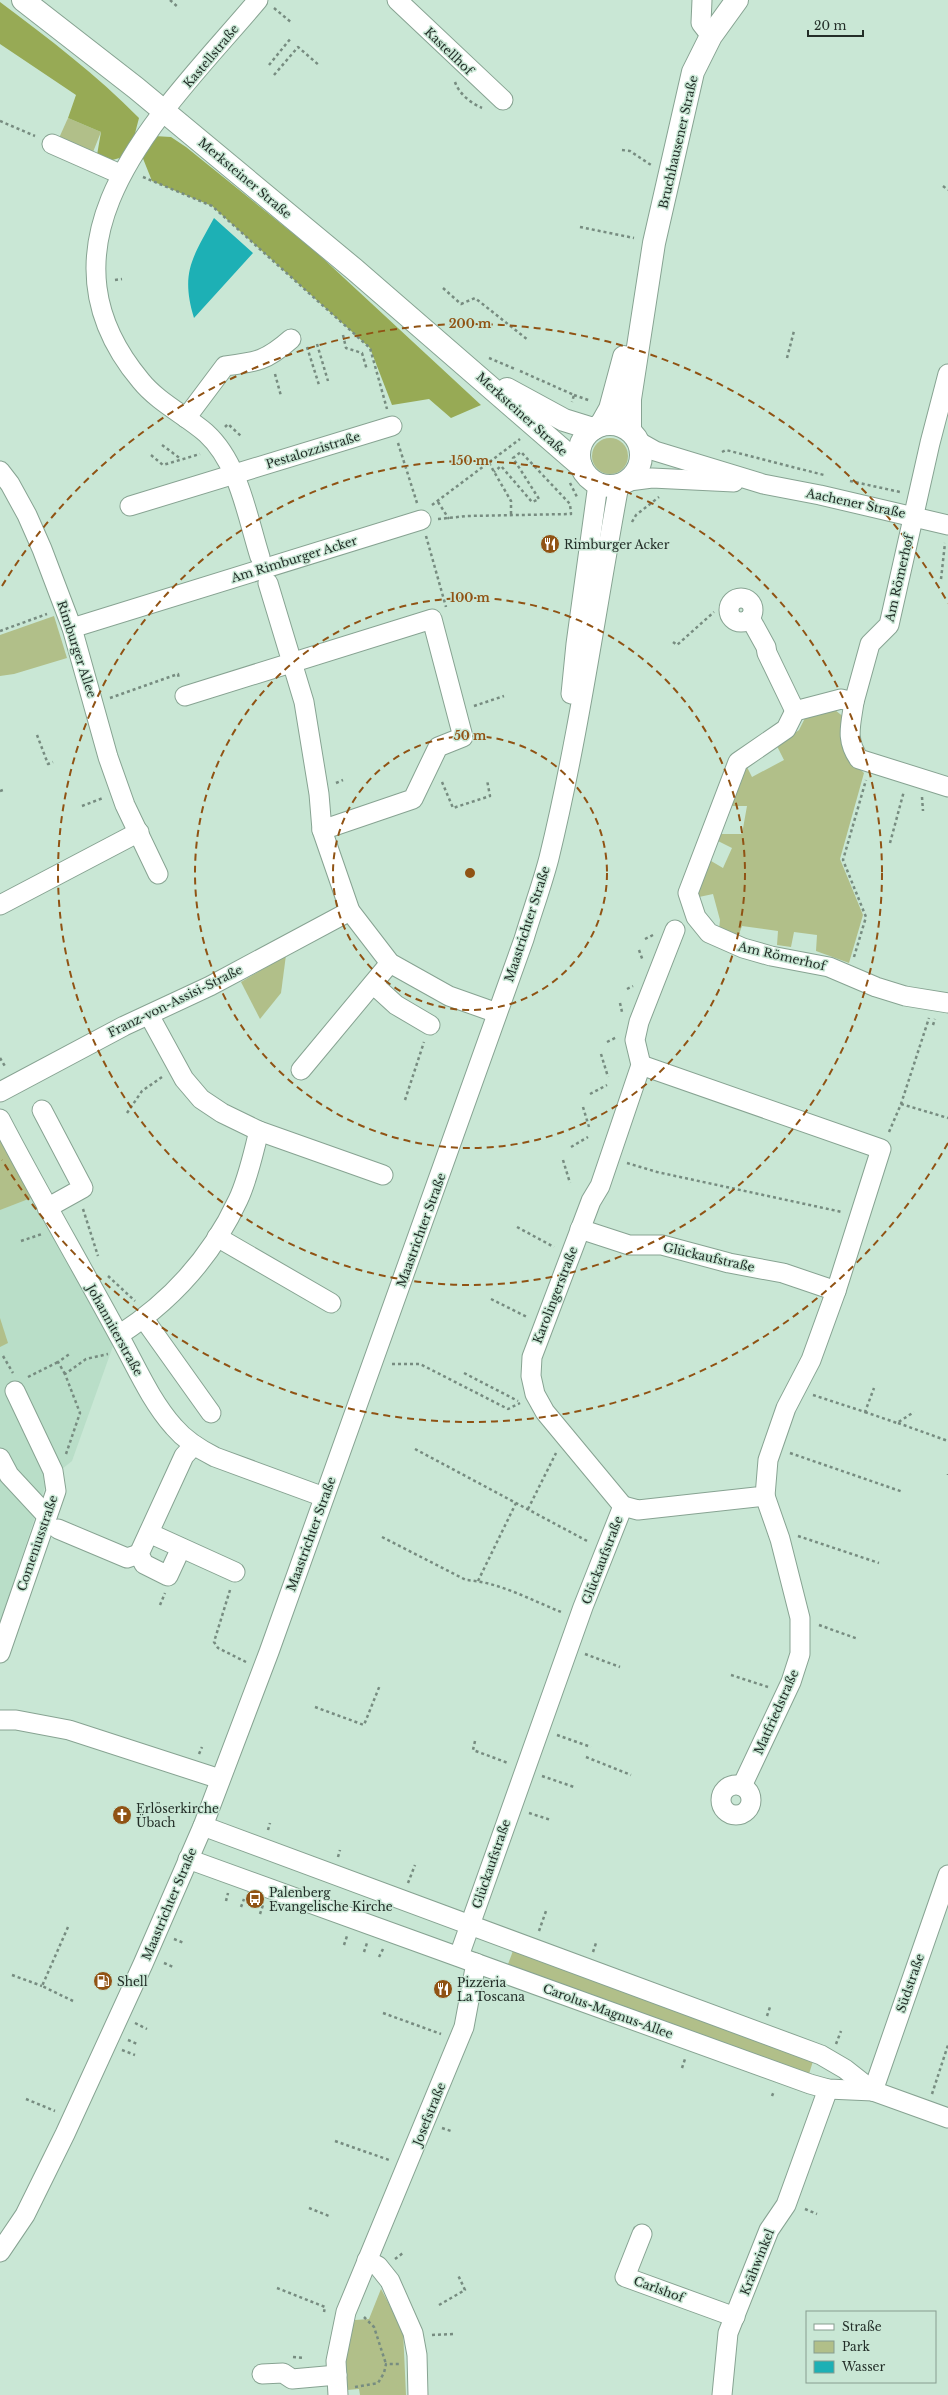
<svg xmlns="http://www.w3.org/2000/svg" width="948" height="2395" viewBox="0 0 948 2395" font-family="'Libre Baskerville',serif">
  <rect width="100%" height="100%" fill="#c9e7d5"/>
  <polygon fill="#b9dec8" points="0,1138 113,1346 72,1461 47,1481 0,1623"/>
  <g fill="#b1bf89">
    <polygon points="68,118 101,132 93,152 59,138"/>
    <circle cx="610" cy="456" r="18"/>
    <polygon points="54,616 67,658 14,674 0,676 0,635"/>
    <polygon points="835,710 845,718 855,764 864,773 840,859 863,915 849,963 816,951 817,935 794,932 791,947 777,945 778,931 742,926 738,937 719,930 720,920 713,894 699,897 697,888 706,858 723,868 732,848 718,841 719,834 742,834 747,806 730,806 746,765 752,777 784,760 777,746 799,730 805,718"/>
    <polygon points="286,955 281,993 260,1019 241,982"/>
    <polygon points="0,1136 31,1198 0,1210"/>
    <polygon points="0,1318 8,1343 0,1347"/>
    <polygon points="514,1948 814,2058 809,2074 507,1967"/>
    <polygon points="381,2289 403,2330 406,2395 360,2395 359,2389 347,2390 345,2349 355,2320 369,2319"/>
  </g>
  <g fill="#97aa55">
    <path d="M0,2c49,37 96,72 139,116l-6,23 -10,16 -14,4 -12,-6 4,-23 -33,-14 8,-23 -76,-51z"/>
    <polygon points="154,136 171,137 186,147 316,252 481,405 451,418 429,399 392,405 370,348 212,206 152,181 142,156"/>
  </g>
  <path fill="#1db0b5" d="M214,218l39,35 -59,65c-14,-46 -1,-61 20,-100z"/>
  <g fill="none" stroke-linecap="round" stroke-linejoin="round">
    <defs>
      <g id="minor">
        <path d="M258,0c-90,107 -237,238 -117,381 17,21 44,34 65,52 33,30 41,83 54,124"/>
        <polyline points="397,0 503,100"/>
        <polyline points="702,0 701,23 711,36"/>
        <polyline points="52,144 120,174"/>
        <polyline points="948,374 930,443 889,625 870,644 854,702 841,699 795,711 786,729 738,762 688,893 696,917 709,933 743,948 771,956 829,967 876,987 905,996 948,1003"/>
        <path d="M186,418l39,-52c32,-4 41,-5 66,-27"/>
        <polyline points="639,442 655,451 763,484 820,495 948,525"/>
        <polyline points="0,471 10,484 27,515 42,549 72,628 108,757 125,805 158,874"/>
        <polyline points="629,481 652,478 734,482"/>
        <polyline points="130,506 392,426"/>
        <polyline points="268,583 304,702 319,794 322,830 350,911 390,963 449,996 497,1013"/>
        <circle cx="741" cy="610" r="12"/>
        <polyline points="750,618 766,647 767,653 795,711"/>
        <polyline points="72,628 421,520"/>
        <polyline points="571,694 576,644 598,484"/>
        <polyline points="185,696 432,619 463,737 438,747 413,799 322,830"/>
        <path d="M854,702c-3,23 -9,37 5,57l89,28"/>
        <polyline points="0,905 139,832"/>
        <polyline points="373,984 396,1005 430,1025"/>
        <polyline points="149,1015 184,1079 201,1099 222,1113 259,1131 383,1175"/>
        <polyline points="301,1070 390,963"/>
        <polyline points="0,1092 124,1026 210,986 350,911"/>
        <polyline points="42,1110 83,1188 47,1208"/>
        <path d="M0,1119c38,73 79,143 118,215 18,32 32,66 56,93 11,13 27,23 41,30l109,40"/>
        <polyline points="580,1229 629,1245 662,1245 729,1263 783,1273 836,1291"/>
        <polyline points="217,1237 331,1303"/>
        <polyline points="144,1319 211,1413"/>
        <path d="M119,1335c51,-33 93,-79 119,-135 10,-21 15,-46 21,-69"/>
        <polyline points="0,1458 9,1475 47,1516"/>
        <polyline points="623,1506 638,1510 765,1496 768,1460 786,1408 811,1360 836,1291 881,1149 641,1065"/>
        <polyline points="623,1506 545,1412 535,1394 531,1376 532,1357 591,1201 600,1186 641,1065 635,1040 639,1022 675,930"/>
        <polyline points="58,1529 127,1558 139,1554"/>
        <polyline points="149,1533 235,1572"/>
        <polyline points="181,1548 168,1576 144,1564 139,1554 184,1456 194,1445"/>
        <polyline points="0,1653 56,1491 53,1471 15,1391"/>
        <polyline points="0,1720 16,1720 69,1730 220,1779"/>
        <circle cx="736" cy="1800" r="15"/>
        <polyline points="742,1786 791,1682 800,1654 800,1618 780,1539 765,1496"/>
        <polyline points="203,1826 821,2055 845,2069 873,2091 948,2118"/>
        <polyline points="188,1859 810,2084 828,2089 873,2091"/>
        <polyline points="459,1956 583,1607 623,1506"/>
        <polyline points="873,2091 948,1875"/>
        <polyline points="642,2234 625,2277 735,2317"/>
        <path d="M0,2252l25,-37 40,-81 78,-170 60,-138 66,-174 255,-713c8,-27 18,-54 25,-81 30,-123 47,-249 70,-373"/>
        <polyline points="367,2260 378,2266 390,2281 413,2333 417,2355 418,2395"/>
        <polyline points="262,2374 283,2373 292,2379 337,2375"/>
        <polyline points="338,2395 336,2361 346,2312 464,2027 476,1963"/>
        <polyline points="722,2395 728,2333 769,2230 786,2205 828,2089"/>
      </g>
      <g id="major">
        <polyline points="23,0 136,88 354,269 581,466"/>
        <polyline points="507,389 564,420 593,429"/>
        <circle cx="610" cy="455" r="31"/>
        <polyline points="601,425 610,409 624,357"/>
        <polyline points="630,430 630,399 654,243 693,72 711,36 737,0"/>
      </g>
    </defs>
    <use href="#minor" stroke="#87a392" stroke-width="21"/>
    <use href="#major" stroke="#87a392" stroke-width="24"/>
    <g stroke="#778c80" stroke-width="2.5" stroke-dasharray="3 3" stroke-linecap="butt">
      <polyline points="170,0 179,8"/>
      <polyline points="274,8 292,23"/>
      <polyline points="269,65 291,38"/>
      <polyline points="274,75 298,47 320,66"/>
      <path d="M455,82c4,12 16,21 27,26"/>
      <polyline points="0,121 35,136"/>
      <polyline points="622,150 630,151 651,165"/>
      <polyline points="143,177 212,206 370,348 387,409"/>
      <polyline points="943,186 948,190"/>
      <polyline points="580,227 634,238"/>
      <polyline points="115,280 122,279"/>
      <polyline points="443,288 461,304 475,298 528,340"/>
      <polyline points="343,335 346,348 362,353 367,370"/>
      <polyline points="317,344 328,381"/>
      <polyline points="307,347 319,385"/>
      <polyline points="489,358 515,369"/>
      <polyline points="787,358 794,331"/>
      <polyline points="520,371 574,395 572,402"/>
      <polyline points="275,374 281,396"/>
      <polyline points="574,395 591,401"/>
      <polyline points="225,427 228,424 242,437"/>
      <polyline points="398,443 417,503"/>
      <polyline points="162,445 181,459"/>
      <polyline points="722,452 726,450 824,475"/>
      <polyline points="151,455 163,465 200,454"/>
      <polyline points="489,463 511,501 511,516"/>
      <polyline points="850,481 900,492"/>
      <polyline points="570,483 577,497"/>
      <polyline points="438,502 449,519"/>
      <polyline points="432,505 520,439"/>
      <polyline points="438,519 467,516 571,514 570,504 521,452 513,458 539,499 532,502 501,466 494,472"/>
      <polyline points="632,522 636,515 659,497"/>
      <polyline points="426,536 446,607"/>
      <polyline points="941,579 945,543"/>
      <polyline points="0,631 47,614"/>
      <polyline points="673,642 677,645 714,612"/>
      <polyline points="110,698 178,674 179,679"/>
      <polyline points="474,706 504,696"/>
      <polyline points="37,735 48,764 53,762"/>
      <polyline points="442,782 453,808 490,796 487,780"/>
      <polyline points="336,783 343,780"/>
      <polyline points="0,791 3,790"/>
      <polyline points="922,797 923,811"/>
      <polyline points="82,806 103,798"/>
      <polyline points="890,843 904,791"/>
      <polyline points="645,939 653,935"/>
      <polyline points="639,950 643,961"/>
      <polyline points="854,957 866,917 843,860 866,780"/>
      <polyline points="627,989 633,986"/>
      <polyline points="620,1003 622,1012"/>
      <polyline points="933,1025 935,1019"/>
      <polyline points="607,1042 617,1037"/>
      <polyline points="601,1054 608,1077"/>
      <polyline points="0,1058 6,1068"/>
      <polyline points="590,1094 607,1085"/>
      <polyline points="405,1100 424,1042"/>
      <polyline points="901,1104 948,1118"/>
      <polyline points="583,1107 589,1127"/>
      <polyline points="127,1113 142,1091 162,1077"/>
      <polyline points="889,1132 901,1104 929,1018"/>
      <polyline points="571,1147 588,1137"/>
      <polyline points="563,1160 570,1183"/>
      <polyline points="627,1163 657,1172 842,1212"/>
      <polyline points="83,1209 98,1256"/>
      <polyline points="517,1227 554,1247"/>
      <polyline points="21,1241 42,1234"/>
      <polyline points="108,1276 135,1301"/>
      <polyline points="491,1299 527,1317"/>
      <polyline points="3,1356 13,1373"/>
      <polyline points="392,1364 420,1364 508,1409 520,1403"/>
      <polyline points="464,1373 518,1401"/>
      <polyline points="65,1374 58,1362 71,1353"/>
      <polyline points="28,1377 58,1362"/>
      <polyline points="813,1395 865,1412 874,1388"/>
      <polyline points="865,1412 897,1423 914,1412"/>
      <polyline points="898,1423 948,1441"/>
      <polyline points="415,1449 589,1542"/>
      <polyline points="790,1453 903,1492"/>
      <polyline points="66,1454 80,1413 65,1374 86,1359 108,1354"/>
      <polyline points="948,1474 948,1475"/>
      <polyline points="528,1509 556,1453"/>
      <polyline points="798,1536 879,1563"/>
      <path d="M382,1537l84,43c33,2 65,20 95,32"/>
      <polyline points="478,1581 516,1503"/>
      <polyline points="230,1590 214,1642 218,1648 246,1662"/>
      <polyline points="160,1605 165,1593"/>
      <polyline points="819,1625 858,1639"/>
      <polyline points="585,1654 620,1667"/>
      <polyline points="731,1675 768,1687"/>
      <polyline points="315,1707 364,1725 380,1685"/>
      <polyline points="557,1735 591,1747"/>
      <polyline points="475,1741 473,1750 508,1763"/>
      <polyline points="199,1754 202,1747"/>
      <polyline points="586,1757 631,1775"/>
      <polyline points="542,1776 574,1787"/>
      <polyline points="529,1813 551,1820"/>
      <polyline points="268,1830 270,1823"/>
      <polyline points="338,1857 340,1850"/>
      <polyline points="408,1883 415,1865"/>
      <polyline points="226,1901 228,1893"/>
      <polyline points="241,1907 244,1899"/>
      <polyline points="260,1914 263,1905"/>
      <polyline points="68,1927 42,1986 73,2001"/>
      <polyline points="539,1931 546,1911"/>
      <polyline points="174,1939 184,1943"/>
      <polyline points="344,1945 347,1936"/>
      <polyline points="364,1952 367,1943"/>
      <polyline points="593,1952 596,1943"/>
      <polyline points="379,1957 383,1949"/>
      <polyline points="164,1963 173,1967"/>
      <polyline points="12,1975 42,1986"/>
      <polyline points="383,2013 441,2034"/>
      <polyline points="767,2016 770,2007"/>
      <polyline points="135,2023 147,2029"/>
      <polyline points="128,2040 137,2044"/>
      <polyline points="836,2044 841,2031"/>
      <polyline points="122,2050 135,2055"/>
      <polyline points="682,2068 685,2059"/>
      <polyline points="932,2094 948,2045"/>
      <polyline points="772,2096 774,2091"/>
      <polyline points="26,2099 55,2111"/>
      <polyline points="442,2128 451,2131"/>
      <polyline points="335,2141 389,2160"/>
      <polyline points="309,2208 329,2216"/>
      <polyline points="805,2209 817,2214"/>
      <polyline points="395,2259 403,2253"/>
      <polyline points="277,2288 325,2307 324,2312"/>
      <polyline points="439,2305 465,2290 458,2275"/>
      <polyline points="364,2317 374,2327 386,2364"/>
      <polyline points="432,2335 453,2334"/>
      <polyline points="293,2357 304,2358"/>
      <polyline points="355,2387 378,2383 384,2373 386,2364 399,2364"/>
    </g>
    <use href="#minor" stroke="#fff" stroke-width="19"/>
    <use href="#major" stroke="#fff" stroke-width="22"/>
  </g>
  <g fill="none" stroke="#905314" stroke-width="2" stroke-dasharray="7 5">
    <circle cx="470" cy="873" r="137"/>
    <circle cx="470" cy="873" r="275"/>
    <circle cx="470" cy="873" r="412"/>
    <path d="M948 1143A549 549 0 0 1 2 1160M2 586A549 549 0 0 1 948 603"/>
  </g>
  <defs>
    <symbol id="restaurant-disc" viewBox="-11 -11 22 22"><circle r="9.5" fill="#905314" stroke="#c9e7d5"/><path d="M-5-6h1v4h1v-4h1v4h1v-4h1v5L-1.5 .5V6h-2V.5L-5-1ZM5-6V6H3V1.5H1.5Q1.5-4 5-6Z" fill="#fff"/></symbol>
    <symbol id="church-disc" viewBox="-11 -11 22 22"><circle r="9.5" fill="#905314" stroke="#c9e7d5"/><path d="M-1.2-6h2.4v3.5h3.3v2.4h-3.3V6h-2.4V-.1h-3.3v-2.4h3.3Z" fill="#fff"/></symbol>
    <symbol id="bus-disc" viewBox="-11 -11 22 22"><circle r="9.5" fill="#905314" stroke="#c9e7d5"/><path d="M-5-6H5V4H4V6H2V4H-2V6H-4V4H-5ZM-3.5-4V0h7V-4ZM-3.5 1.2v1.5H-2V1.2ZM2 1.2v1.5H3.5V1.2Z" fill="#fff"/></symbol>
    <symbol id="fuel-disc" viewBox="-11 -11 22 22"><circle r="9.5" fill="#905314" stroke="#c9e7d5"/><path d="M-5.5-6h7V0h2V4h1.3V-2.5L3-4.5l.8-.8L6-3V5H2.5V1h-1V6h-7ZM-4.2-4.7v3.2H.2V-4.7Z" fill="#fff"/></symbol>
  </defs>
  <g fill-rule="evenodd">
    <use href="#restaurant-disc" x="539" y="533" width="22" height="22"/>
    <use href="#church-disc" x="111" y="1804" width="22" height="22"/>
    <use href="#bus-disc" x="244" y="1888" width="22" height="22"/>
    <use href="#fuel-disc" x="92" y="1970" width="22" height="22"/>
    <use href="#restaurant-disc" x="432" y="1978" width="22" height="22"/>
  </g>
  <g text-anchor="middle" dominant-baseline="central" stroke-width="3" stroke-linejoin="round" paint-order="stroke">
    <g font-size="12" fill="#232e28" stroke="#c9e7d5">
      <text transform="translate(449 51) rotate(44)">Kastellhof</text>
      <text transform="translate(211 56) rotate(-50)">Kastellstraße</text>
      <text transform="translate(678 142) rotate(-77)">Bruchhausener Straße</text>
      <text transform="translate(245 178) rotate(40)">Merksteiner Straße</text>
      <text transform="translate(522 414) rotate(42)">Merksteiner Straße</text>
      <text transform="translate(313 450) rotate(-17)">Pestalozzistraße</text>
      <text transform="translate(856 503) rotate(12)">Aachener Straße</text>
      <text transform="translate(294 559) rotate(-17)">Am Rimburger Acker</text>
      <text transform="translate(899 578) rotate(-77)">Am Römerhof</text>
      <text transform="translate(77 649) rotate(72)">Rimburger Allee</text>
      <text transform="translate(527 924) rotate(-72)">Maastrichter Straße</text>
      <text transform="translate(782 956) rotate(13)">Am Römerhof</text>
      <text transform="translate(175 1001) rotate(-26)">Franz-von-Assisi-Straße</text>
      <text transform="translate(421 1230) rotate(-70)">Maastrichter Straße</text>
      <text transform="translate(709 1257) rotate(13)">Glückaufstraße</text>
      <text transform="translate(555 1295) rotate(-69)">Karolingerstraße</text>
      <text transform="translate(115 1330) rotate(61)">Johanniterstraße</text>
      <text transform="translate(311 1534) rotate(-70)">Maastrichter Straße</text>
      <text transform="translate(37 1543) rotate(-71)">Comeniusstraße</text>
      <text transform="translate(602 1560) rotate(-69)">Glückaufstraße</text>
      <text transform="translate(776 1712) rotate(-66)">Matfriedstraße</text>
      <text transform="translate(491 1864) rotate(-71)">Glückaufstraße</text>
      <text transform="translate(169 1904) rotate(-67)">Maastrichter Straße</text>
      <text transform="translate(910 1983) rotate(-71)">Südstraße</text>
      <text transform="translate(608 2011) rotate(20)">Carolus-Magnus-Allee</text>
      <text transform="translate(429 2114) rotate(-68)">Josefstraße</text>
      <text transform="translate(757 2262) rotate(-68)">Krähwinkel</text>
      <text transform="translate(659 2289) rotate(20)">Carlshof</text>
    </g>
    <g font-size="12" fill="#232e28" stroke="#c9e7d5" text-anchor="start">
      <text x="564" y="544">Rimburger Acker</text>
      <text x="136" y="1808">Erlöserkirche<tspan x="136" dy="14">Übach</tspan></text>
      <text x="269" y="1892">Palenberg<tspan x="269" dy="14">Evangelische Kirche</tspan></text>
      <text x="117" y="1981">Shell</text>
      <text x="457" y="1982">Pizzeria<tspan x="457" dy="14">La Toscana</tspan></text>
    </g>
  </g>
  <circle cx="470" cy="873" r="6" fill="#905314" stroke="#c9e7d5" stroke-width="2"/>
  <g font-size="12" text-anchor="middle" font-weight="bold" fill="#905314" stroke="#c9e7d5" stroke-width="3" stroke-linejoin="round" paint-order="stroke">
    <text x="470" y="328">200 m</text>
    <text x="470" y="465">150 m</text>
    <text x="470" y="602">100 m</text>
    <text x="470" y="740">50 m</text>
  </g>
  <rect x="806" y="2311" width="130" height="72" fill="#c9e7d5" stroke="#879d90"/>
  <rect x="814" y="2324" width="20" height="6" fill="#ffffff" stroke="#879d90"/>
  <text x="842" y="2331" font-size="12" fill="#232e28">Straße</text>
  <rect x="814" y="2341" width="20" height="12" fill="#b1bf89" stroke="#879d90"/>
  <text x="842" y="2351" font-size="12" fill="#232e28">Park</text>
  <rect x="814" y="2361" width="20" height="12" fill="#1db0b5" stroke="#879d90"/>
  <text x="842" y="2371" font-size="12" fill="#232e28">Wasser</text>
  <path d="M808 30v6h55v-6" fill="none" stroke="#232e28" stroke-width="2"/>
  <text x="814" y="30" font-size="12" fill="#232e28" stroke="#c9e7d5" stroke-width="3" paint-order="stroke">20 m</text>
</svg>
